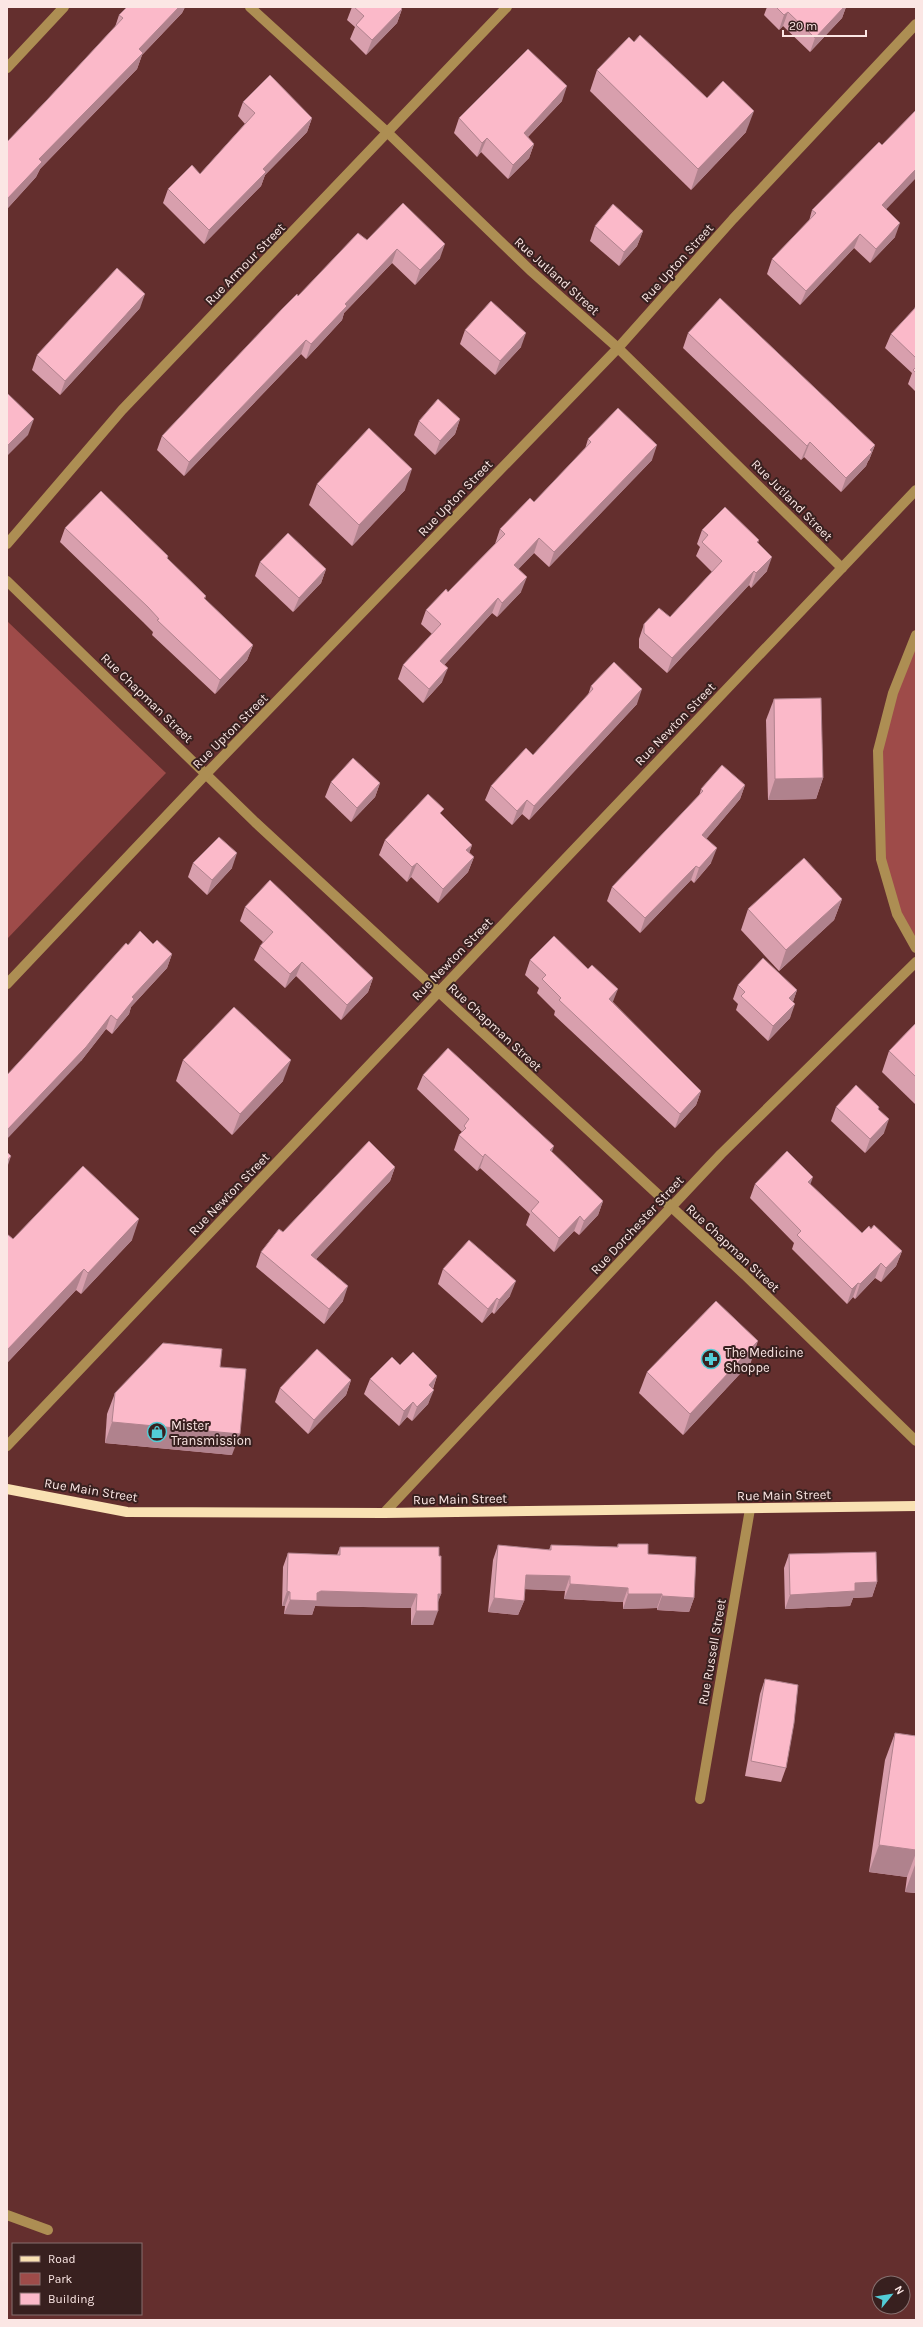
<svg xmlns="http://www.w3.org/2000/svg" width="923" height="2327" viewBox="0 0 923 2327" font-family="Karla,sans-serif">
  <rect width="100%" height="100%" fill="#642f2e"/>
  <g fill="#9e4b49">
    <polygon points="7,621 166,773 7,939"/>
    <polygon points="916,635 916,948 897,914 881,859 878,751"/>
  </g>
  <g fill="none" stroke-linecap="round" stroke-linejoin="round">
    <g stroke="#ad8e53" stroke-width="10">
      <polyline points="250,7 388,133 530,270 618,348 842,568"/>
      <polyline points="7,68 64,7"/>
      <polyline points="7,544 122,410 507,7"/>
      <polyline points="7,581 255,822 745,1275 916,1441"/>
      <polyline points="916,635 893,693 878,751 881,859 897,914 916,948"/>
      <polyline points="7,984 206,774 618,348 733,219 916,24"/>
      <polyline points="7,1446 916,490"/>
      <polyline points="384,1513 721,1154 916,962"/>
      <polyline points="700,1799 750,1509"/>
      <polyline points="7,2215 48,2230"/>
    </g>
    <polyline stroke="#f9e1b3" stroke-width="10" points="7,1489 127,1512 384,1513 916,1506"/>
  </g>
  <g fill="#d89fad">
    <polygon points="127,7 185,7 182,13 142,55 137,69 40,169 36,177 7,209 7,142 47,100 115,27 119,15"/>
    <polygon points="352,7 400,7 402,9 397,23 366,55 350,39 355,27 347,20"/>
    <polygon points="767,7 846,7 842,18 810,52 783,26 779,30 764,15"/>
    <polygon points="634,42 707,98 746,132 691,190 590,91 597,70"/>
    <polygon points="562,101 528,137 534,144 529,158 508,179 481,152 477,157 454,133 459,118"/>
    <polygon points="243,102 312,118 307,132 265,175 261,186 204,244 163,203 168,189 200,174 245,124 238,116"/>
    <polygon points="882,145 886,209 895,237 870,263 854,248 800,305 767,274 772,259 809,221 812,210"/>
    <polygon points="595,226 643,231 637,246 619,266 590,241"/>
    <polygon points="367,240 440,258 415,285 392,263 344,313 342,320 306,359 301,354 184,476 157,450 162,436 298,296"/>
    <polygon points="916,303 916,392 908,384 912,373 885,348 891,334 914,310"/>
    <polygon points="140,308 60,395 32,370 37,355"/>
    <polygon points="465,330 521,347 495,375 460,344"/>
    <polygon points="688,333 875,445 869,460 868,461 866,466 841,492 804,457 801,460 683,348"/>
    <polygon points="460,419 455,434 435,455 414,435 419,421"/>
    <polygon points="588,439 652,460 549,567 534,553 518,569 521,592 497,617 492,613 444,665 442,682 423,703 398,679 403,665 432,634 421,624 426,610 448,592 495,544 500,529 534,502 585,449"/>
    <polygon points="317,484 405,490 352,546 309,505"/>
    <polygon points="65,528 168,556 168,559 206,596 205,599 253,645 247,660 215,694 152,635 153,632 143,622 60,542"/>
    <polygon points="702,530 759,540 758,543 767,571 751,588 749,585 667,673 639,648 639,639 644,624 670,617 712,572 696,556 700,547 697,544"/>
    <polygon points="260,562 326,569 321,583 293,612 255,576"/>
    <polygon points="591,686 637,704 529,820 522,814 512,825 485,800 491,786 533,755 588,695"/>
    <polygon points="774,699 823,778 816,799 768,800 766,720"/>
    <polygon points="331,782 380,783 375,797 351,822 325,797"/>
    <polygon points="745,785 740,799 706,839 711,863 694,883 691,880 640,933 607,901 612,887 699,796 701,789"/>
    <polygon points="442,815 472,845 469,853 474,857 468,872 438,903 411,877 407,882 379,855 385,840"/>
    <polygon points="193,863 232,868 207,895 188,877"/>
    <polygon points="842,899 834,920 779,971 741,930 748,909"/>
    <polygon points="245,907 373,978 368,992 341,1020 296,976 285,988 254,960 260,946 263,942 240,921"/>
    <polygon points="153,944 172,954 167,968 131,1007 129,1014 112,1034 106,1029 81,1061 30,1050 128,945"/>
    <polygon points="530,960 613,1002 701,1091 696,1105 675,1128 554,1015 555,1011 537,993 539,988 525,975"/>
    <polygon points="738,985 797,990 793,1001 790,1018 768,1041 736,1010 738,1004 733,999"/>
    <polygon points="916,1023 916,1105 882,1072 889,1051"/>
    <polygon points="183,1060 283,1081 232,1135 176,1081"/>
    <polygon points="423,1075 552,1152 603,1201 598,1215 579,1235 574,1231 554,1252 526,1225 530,1214 480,1168 477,1171 454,1150 459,1135 462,1132 417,1089"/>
    <polygon points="836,1107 879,1107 878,1109 884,1133 865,1153 831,1121"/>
    <polygon points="395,1167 390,1181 316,1259 343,1301 324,1324 256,1267 261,1252 283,1232"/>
    <polygon points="755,1184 810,1184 862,1233 871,1229 902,1251 896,1266 881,1282 875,1278 855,1299 853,1297 847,1304 792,1249 794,1243 750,1198"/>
    <polygon points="7,1234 13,1239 132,1240 81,1294 76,1290 7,1363"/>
    <polygon points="443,1269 510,1296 494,1314 492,1312 482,1323 438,1284"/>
    <polygon points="751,1362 683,1435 639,1393 647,1372"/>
    <polygon points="400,1365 437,1376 433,1389 428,1404 412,1421 407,1417 399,1426 364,1394 370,1379"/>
    <polygon points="220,1367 232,1455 105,1443 107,1414 115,1393"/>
    <polygon points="351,1380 346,1395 308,1434 275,1402 280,1388"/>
    <polygon points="618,1544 648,1554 694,1598 689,1612 657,1610 657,1608 623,1609 623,1602 564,1599 565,1591 525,1589 524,1601 518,1615 488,1612 493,1560 498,1545 549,1550 551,1545 617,1547"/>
    <polygon points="340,1547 439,1556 441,1594 438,1601 433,1625 411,1625 411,1608 316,1606 315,1606 312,1615 284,1614 285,1606 282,1606 283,1567 288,1553 337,1555"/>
    <polygon points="789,1554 877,1582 872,1597 853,1598 850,1606 785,1609 784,1568"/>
    <polygon points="765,1679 786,1768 781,1782 745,1776 760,1694"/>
    <polygon points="895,1733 916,1736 916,1893 905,1892 907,1877 869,1872 885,1760"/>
  </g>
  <g fill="#b0828d">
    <polygon points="179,7 185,7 182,13 142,55 137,69 40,169 36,177 7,209 7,199 39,159 139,49"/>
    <polygon points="844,7 846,7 842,18 810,52 815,38"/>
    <polygon points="402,9 397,23 366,55 372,40"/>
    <polygon points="788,12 783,26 779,30 784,15"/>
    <polygon points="567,86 562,101 518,147 524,133"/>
    <polygon points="754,111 746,132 691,190 698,169"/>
    <polygon points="312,118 307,132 265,175 261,186 204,244 209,230 263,169"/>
    <polygon points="487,138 481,152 477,157 482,143"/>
    <polygon points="534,144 529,158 508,179 513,165"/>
    <polygon points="916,169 916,178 877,219 882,205"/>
    <polygon points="900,223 895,237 870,263 876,249"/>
    <polygon points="643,231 637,246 619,266 624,252"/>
    <polygon points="860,234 854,248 800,305 806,291"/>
    <polygon points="445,244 440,258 415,285 420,270"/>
    <polygon points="397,249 392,263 344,313 342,320 306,359 311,344 345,304"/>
    <polygon points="145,294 140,308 60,395 65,381"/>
    <polygon points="526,333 521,347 495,375 500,361"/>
    <polygon points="306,340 301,354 184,476 189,462"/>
    <polygon points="34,419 28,435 7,456 7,446"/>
    <polygon points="460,419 455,434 435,455 440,441"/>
    <polygon points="810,442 804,457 801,460 807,446"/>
    <polygon points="657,445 652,460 549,567 554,552"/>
    <polygon points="875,445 869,460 868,461 866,466 841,492 846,478"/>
    <polygon points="412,469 405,490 352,546 359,525"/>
    <polygon points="539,538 534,553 509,579 514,565"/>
    <polygon points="772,557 767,571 751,588 756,573"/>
    <polygon points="326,569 321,583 293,612 299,598"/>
    <polygon points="754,571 749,585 667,673 672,658"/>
    <polygon points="527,577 521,592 497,617 502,603"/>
    <polygon points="498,598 492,613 435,675 440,661"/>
    <polygon points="253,645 247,660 215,694 220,680"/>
    <polygon points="448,668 442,682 423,703 429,689"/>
    <polygon points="642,689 637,704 529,820 534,806"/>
    <polygon points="823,778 816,799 768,800 775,779"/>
    <polygon points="380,783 375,797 351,822 357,808"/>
    <polygon points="745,785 740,799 697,850 702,835"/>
    <polygon points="527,800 522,814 512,825 517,811"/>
    <polygon points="472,845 467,859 466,850"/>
    <polygon points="717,848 711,863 694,883 699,868"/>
    <polygon points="237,853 232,868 207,895 212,880"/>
    <polygon points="474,857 468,872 438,903 443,889"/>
    <polygon points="417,863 411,877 407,882 412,867"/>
    <polygon points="696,866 691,880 640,933 645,918"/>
    <polygon points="842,899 834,920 779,971 786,950"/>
    <polygon points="172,954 167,968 131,1007 129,1014 112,1034 117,1020 132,997"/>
    <polygon points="302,962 296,976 285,988 290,974"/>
    <polygon points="373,978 368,992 341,1020 347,1005"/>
    <polygon points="618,989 612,1004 609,999"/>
    <polygon points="797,990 792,1005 789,998"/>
    <polygon points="795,1004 790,1018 768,1041 773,1026"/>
    <polygon points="111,1015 106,1029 81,1061 7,1139 7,1130"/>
    <polygon points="291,1060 283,1081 232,1135 240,1114"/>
    <polygon points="701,1091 696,1105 675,1128 680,1114"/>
    <polygon points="889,1119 884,1133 865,1153 870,1139"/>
    <polygon points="554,1146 549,1160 550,1150"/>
    <polygon points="485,1154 480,1168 477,1171 483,1157"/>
    <polygon points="11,1156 7,1168 7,1161"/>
    <polygon points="395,1167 390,1181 306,1270 311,1255"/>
    <polygon points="813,1177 808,1191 808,1182"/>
    <polygon points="603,1201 598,1215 579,1235 584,1221"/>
    <polygon points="580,1216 574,1231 554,1252 559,1238"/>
    <polygon points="139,1219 132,1240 81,1294 88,1273"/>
    <polygon points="902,1251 896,1266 881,1282 886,1268"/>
    <polygon points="881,1263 875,1278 855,1299 860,1284"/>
    <polygon points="84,1269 76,1290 7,1363 7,1350"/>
    <polygon points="516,1281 510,1296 494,1314 499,1300"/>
    <polygon points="858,1283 853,1297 847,1304 852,1289"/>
    <polygon points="348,1286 343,1301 324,1324 329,1309"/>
    <polygon points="497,1298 492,1312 482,1323 488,1309"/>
    <polygon points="758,1341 751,1362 683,1435 690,1414"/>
    <polygon points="437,1376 432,1390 429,1385"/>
    <polygon points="351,1380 346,1395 308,1434 314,1420"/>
    <polygon points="434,1390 428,1404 412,1421 417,1407"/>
    <polygon points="413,1402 407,1417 399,1426 404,1411"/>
    <polygon points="112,1422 240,1434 232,1455 105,1443"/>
    <polygon points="526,1575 570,1576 565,1591 521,1589"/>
    <polygon points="877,1582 872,1597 853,1598 850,1606 785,1609 790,1595 855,1583"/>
    <polygon points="570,1584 628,1588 623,1602 564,1599"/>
    <polygon points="287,1591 290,1592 285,1606 282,1606"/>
    <polygon points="321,1591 417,1594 411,1608 316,1606 315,1606 312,1615 284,1614 290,1600 317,1593"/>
    <polygon points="438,1594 441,1594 436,1608"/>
    <polygon points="628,1594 662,1594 657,1608 623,1609"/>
    <polygon points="662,1596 694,1598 689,1612 657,1610"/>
    <polygon points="494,1598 524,1601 518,1615 488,1612"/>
    <polygon points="416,1611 438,1611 433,1625 411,1625"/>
    <polygon points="879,1845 916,1850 916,1853 907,1877 869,1872"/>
    <polygon points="915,1865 916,1865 916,1893 905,1892"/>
  </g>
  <g fill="#fbb9c9" stroke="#b0828d">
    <polygon points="127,7 179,7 139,49 143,53 39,159 42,162 7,199 7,142 47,100 123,18 119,15"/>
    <polygon points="354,7 400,7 402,9 372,40 356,25 364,16"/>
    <polygon points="776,7 844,7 815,38 788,12 784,15"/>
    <polygon points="640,35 707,98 723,81 754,111 698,169 597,70 629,37 634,42"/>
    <polygon points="528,49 567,86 524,133 534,144 513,165 487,138 482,143 459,118"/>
    <polygon points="270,75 312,118 263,169 266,172 209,230 168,189 192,165 200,174 255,113 243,102"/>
    <polygon points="916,110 916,169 882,205 900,223 876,249 860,234 806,291 772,259 816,213 812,210 879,142 882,145"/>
    <polygon points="403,203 445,244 420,270 397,249 345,304 347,306 311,344 306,340 189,462 162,436 282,309 297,294 298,296 358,233 367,240"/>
    <polygon points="613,204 643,231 624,252 595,226"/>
    <polygon points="117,268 145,294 65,381 37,355"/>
    <polygon points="720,298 875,445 870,450 872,452 846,478 810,442 807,446 688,333"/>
    <polygon points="491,301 526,333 500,361 465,330"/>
    <polygon points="916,307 916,358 891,334"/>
    <polygon points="916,367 916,373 913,370"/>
    <polygon points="7,393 34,419 7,446"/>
    <polygon points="438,399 460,419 440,441 419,421"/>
    <polygon points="618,408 657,445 554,552 539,538 514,565 527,577 502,603 498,598 440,661 448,668 429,689 403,665 441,624 426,610 446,589 448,592 505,534 500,529 530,498 534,502 591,442 588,439"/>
    <polygon points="369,428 412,469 359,525 317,484"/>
    <polygon points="101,491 168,556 167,558 206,596 204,598 253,645 220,680 157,620 159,619 148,607 65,528"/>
    <polygon points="725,507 759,540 757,542 772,557 756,573 754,571 672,658 644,633 644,624 659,608 670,617 722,561 702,542 708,535 702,530"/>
    <polygon points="288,533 326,569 299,598 260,562"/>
    <polygon points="614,662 642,689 534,806 527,800 517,811 491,786 526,748 533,755 593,689 591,686"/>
    <polygon points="821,698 823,778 775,779 774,699"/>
    <polygon points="353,758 380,783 357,808 331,782"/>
    <polygon points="722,765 745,785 702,835 717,848 699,868 696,866 645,918 612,887 703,791 701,789"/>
    <polygon points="428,794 444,809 440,813 472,845 466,850 474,857 443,889 417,863 412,867 385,840"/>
    <polygon points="219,837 237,853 212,880 193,863"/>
    <polygon points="804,858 842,899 786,950 748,909"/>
    <polygon points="270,880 373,978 347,1005 302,962 290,974 260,946 273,932 245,907"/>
    <polygon points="140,931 153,944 157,940 172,954 132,997 134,999 117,1020 111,1015 86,1047 7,1130 7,1075 30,1050 126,943 128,945"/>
    <polygon points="554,936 588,969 592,965 618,989 609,999 701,1091 680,1114 559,1000 561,998 542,979 546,975 530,960"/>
    <polygon points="763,958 797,990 789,998 795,1004 773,1026 741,996 745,992 738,985"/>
    <polygon points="234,1007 291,1060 240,1114 183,1060"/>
    <polygon points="916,1023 916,1077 889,1051"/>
    <polygon points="448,1048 554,1146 550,1150 603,1201 584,1221 580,1216 559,1238 531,1211 539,1202 485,1154 483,1157 459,1135 466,1128 464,1126 469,1119 423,1075"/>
    <polygon points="856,1085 879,1107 878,1109 889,1119 870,1139 836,1107"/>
    <polygon points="369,1141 395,1167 311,1255 348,1286 329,1309 261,1252 279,1229 283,1232"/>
    <polygon points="787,1151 813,1177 808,1182 862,1233 869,1226 871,1229 874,1225 902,1251 886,1268 881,1263 860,1284 858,1283 852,1289 797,1235 801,1231 755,1184"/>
    <polygon points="7,1152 11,1156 7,1161"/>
    <polygon points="83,1166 139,1219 88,1273 84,1269 7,1350 7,1234 13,1239"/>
    <polygon points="469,1240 516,1281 499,1300 497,1298 488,1309 443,1269"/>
    <polygon points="716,1301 758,1341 690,1414 647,1372"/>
    <polygon points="163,1343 222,1349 220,1367 246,1369 240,1434 112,1422 115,1393"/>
    <polygon points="317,1349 351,1380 314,1420 280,1388"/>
    <polygon points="413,1352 437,1376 429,1385 434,1390 417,1407 413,1402 404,1411 370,1379 392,1357 400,1365"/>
    <polygon points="618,1544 648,1544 648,1554 696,1557 694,1598 662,1596 662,1594 628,1594 628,1588 570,1584 570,1576 526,1575 524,1601 494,1598 498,1545 551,1550 551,1545 618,1547"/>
    <polygon points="340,1547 439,1547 439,1556 441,1556 441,1594 438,1594 438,1611 416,1611 417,1594 321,1591 317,1593 317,1601 290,1600 290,1592 287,1591 288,1553 340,1555"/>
    <polygon points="876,1552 877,1582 855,1583 855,1591 790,1595 789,1554"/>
    <polygon points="765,1679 798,1685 794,1723 786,1768 751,1761"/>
    <polygon points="895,1733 916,1736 916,1850 879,1845"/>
  </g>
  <defs>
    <symbol id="pharmacy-ring" viewBox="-11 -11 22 22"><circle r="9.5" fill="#38201f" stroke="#52ccd6" stroke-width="1.5"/><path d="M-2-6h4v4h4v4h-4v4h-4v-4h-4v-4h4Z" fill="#52ccd6"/></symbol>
    <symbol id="shop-ring" viewBox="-11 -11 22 22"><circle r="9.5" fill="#38201f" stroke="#52ccd6" stroke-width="1.5"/><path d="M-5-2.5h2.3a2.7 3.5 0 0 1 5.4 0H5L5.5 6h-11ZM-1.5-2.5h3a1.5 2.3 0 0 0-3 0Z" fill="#52ccd6"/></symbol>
  </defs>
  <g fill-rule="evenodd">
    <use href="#pharmacy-ring" x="700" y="1348" width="22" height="22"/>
    <use href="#shop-ring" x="146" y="1421" width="22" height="22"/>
  </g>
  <g text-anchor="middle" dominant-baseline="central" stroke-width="4" stroke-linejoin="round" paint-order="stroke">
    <g font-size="13" fill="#fbe6e4" stroke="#38201f">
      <text transform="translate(677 263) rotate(-48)">Rue Upton Street</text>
      <text transform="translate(245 264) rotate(-46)">Rue Armour Street</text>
      <text transform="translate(557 276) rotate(42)">Rue Jutland Street</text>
      <text transform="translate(455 498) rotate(-46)">Rue Upton Street</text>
      <text transform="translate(792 500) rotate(45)">Rue Jutland Street</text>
      <text transform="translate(147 698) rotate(44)">Rue Chapman Street</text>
      <text transform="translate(675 724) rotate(-46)">Rue Newton Street</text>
      <text transform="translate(230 731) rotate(-45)">Rue Upton Street</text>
      <text transform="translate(452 959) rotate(-46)">Rue Newton Street</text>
      <text transform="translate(495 1027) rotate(43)">Rue Chapman Street</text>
      <text transform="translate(229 1194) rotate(-46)">Rue Newton Street</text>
      <text transform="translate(637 1225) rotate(-47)">Rue Dorchester Street</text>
      <text transform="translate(733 1248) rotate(43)">Rue Chapman Street</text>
      <text transform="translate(91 1490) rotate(9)">Rue Main Street</text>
      <text transform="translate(784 1495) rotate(-1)">Rue Main Street</text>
      <text transform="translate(460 1499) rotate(-1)">Rue Main Street</text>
      <text transform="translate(712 1652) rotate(-80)">Rue Russell Street</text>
    </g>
    <g font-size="13" fill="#fbe6e4" stroke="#38201f" text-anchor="start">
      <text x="725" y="1352">The Medicine<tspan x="725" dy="15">Shoppe</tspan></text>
      <text x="171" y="1425">Mister<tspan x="171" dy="15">Transmission</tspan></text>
    </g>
  </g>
  <rect width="923" height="2327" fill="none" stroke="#fbe6e4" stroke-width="16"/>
  <rect x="12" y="2243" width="130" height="72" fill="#38201f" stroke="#866f6e"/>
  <rect x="20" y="2256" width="20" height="6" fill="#f9e1b3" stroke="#866f6e"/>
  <text x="48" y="2263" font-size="12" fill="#fbe6e4">Road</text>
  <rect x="20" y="2273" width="20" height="12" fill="#9e4b49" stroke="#866f6e"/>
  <text x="48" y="2283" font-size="12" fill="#fbe6e4">Park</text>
  <rect x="20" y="2293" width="20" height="12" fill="#fbb9c9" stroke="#866f6e"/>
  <text x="48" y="2303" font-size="12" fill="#fbe6e4">Building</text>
  <g transform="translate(891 2295) rotate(60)"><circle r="19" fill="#38201f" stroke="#866f6e"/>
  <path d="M0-3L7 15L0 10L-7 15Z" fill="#52ccd6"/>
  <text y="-6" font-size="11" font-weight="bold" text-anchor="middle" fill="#fbe6e4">N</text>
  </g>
  <path d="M783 30v6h83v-6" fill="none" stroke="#fbe6e4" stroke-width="2"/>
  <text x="789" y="30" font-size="12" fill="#fbe6e4" stroke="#38201f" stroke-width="3" paint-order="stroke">20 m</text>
</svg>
